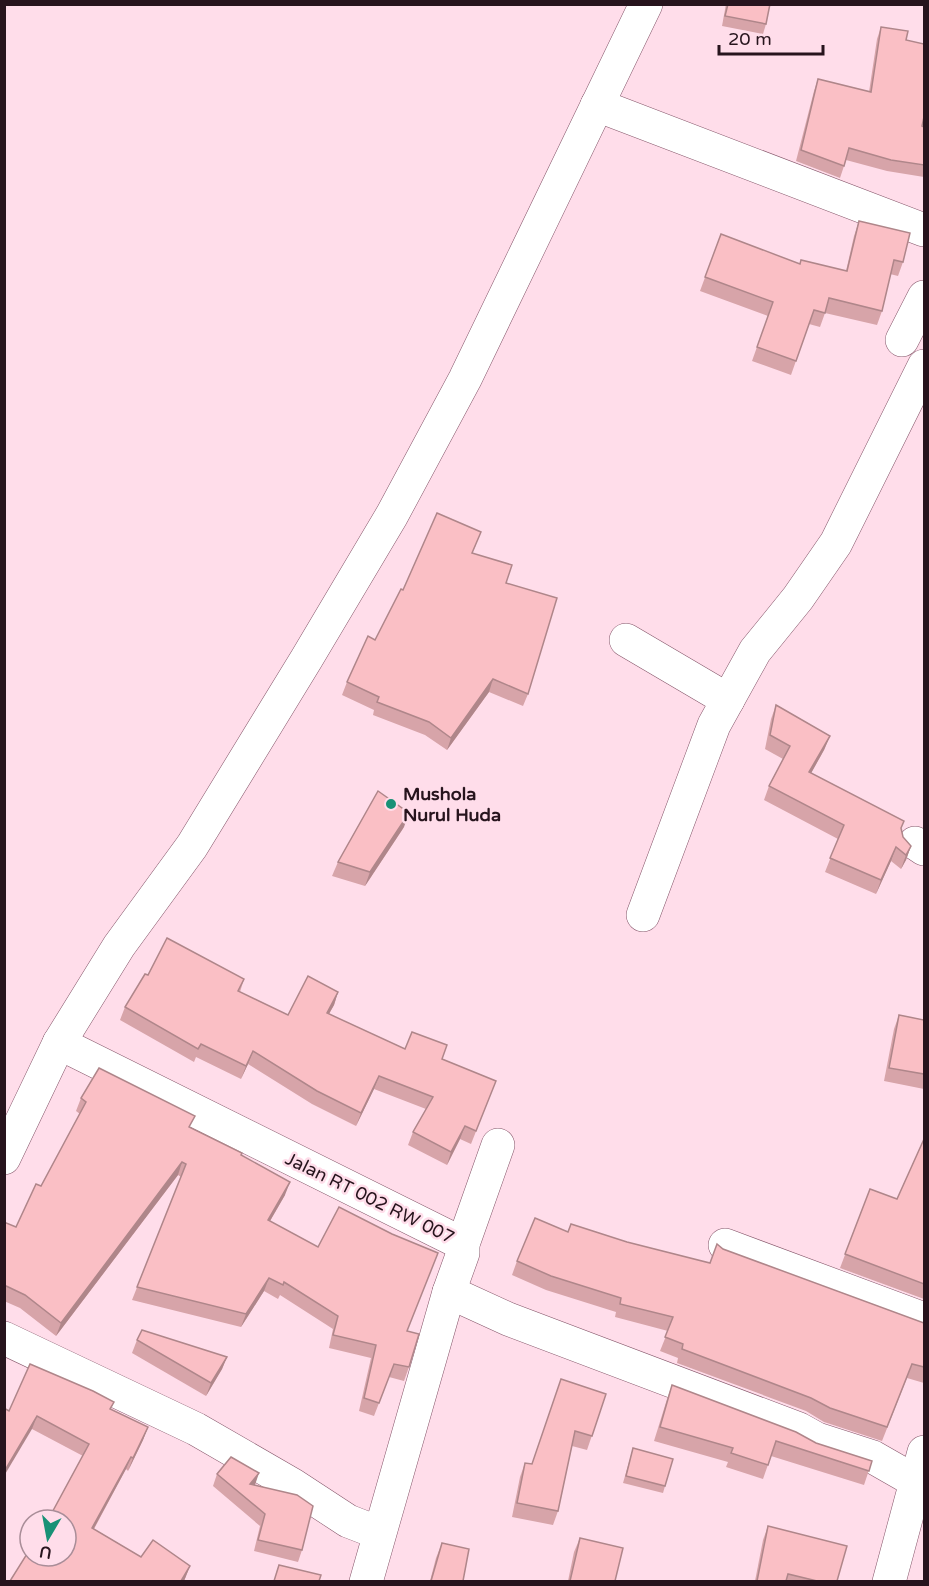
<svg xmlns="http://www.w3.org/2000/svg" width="929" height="1586" viewBox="0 0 929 1586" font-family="'Varela Round',sans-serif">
  <rect width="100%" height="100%" fill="#ffddea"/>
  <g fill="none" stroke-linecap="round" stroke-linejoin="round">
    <defs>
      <g id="minor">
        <polyline points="597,105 924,230"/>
        <polyline points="902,340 924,297"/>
        <polyline points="626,640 728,700"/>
        <polyline points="915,843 924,849"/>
        <polyline points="643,915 714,725 755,651 798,598 836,543 924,366"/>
        <polyline points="59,1043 463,1244"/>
        <polyline points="4,1158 59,1043 119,946 192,846 307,658 392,515 465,379 646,4"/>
        <polyline points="725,1245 924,1319"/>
        <polyline points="449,1292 508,1319 799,1429 817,1439 873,1457 915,1481"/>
        <polyline points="4,1338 196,1429 293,1485 348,1521 379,1533"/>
        <polyline points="366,1582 449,1292 463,1253 463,1244 498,1145"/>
        <polyline points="889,1582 924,1452"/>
      </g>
    </defs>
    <use href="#minor" stroke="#85566a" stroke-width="34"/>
    <use href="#minor" stroke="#fff" stroke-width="33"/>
  </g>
  <g fill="#d7a4a9">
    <polygon points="726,4 770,4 766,24 763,34 722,26"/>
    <polygon points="881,27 906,40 922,126 924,127 924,177 887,171 846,160 840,178 796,161 814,91 818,79 869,92 877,39"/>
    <polygon points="859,221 903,262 898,276 890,274 882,311 877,325 825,313 820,327 809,324 791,375 752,361 768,316 700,291 721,234 799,264 846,271 854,236"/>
    <polygon points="476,545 472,553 506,583 528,694 523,706 489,692 447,750 425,735 373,715 374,710 342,695 347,682 375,640 403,590"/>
    <polygon points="776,705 830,736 824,750 811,773 901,828 903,837 911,846 906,860 901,869 891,861 876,894 825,872 838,839 764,800 769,786 783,759 765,749 771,719"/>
    <polygon points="404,827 365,886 332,876 338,862"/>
    <polygon points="148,975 244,979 240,992 288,1015 338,992 334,1005 329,1014 405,1049 442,1059 496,1081 471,1144 460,1139 447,1165 408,1145 413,1132 426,1109 374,1089 356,1126 312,1104 248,1064 241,1079 196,1057 194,1062 120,1020 125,1007"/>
    <polygon points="899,1015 924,1020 924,1089 884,1081 894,1029"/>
    <polygon points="81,1098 190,1128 241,1155 285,1195 270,1221 408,1331 409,1367 404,1381 389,1377 374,1416 359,1411 371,1358 329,1348 333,1329 280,1295 278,1299 264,1291 241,1327 132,1300 181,1177 178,1175 56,1336 20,1308 4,1301 4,1222 16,1227 41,1186 80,1114 76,1111"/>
    <polygon points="924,1139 924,1299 840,1268 870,1189 897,1199"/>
    <polygon points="568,1232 627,1242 710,1263 723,1249 924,1323 924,1383 907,1378 882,1441 824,1422 806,1411 677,1363 678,1358 660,1351 668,1331 615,1317 616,1312 546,1290 512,1275 517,1261"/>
    <polygon points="137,1340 227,1357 222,1369 206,1396 132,1353"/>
    <polygon points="672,1385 816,1443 872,1461 864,1485 771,1456 763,1479 726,1467 728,1462 654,1441 667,1399"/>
    <polygon points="606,1394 587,1450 572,1446 558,1511 553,1525 512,1517 520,1477 525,1463 532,1464"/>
    <polygon points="114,1402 111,1409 148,1427 143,1440 128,1471 126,1469 94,1529 141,1557 190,1566 184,1581 10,1581 30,1556 83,1456 32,1429 9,1411"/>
    <polygon points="633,1448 665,1486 663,1493 623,1483"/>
    <polygon points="217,1474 255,1485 302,1550 298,1562 254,1551 260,1526 213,1486"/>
    <polygon points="768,1526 837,1581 755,1581 763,1540"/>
    <polygon points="580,1538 615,1581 568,1581 574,1552"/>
    <polygon points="442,1543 463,1581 430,1581 436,1558"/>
  </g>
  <g fill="#af868a">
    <polygon points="493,679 489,692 447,750 451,738"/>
    <polygon points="830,736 824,750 804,786 809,772"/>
    <polygon points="409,813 404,827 365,886 370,872"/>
    <polygon points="911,846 906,860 901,869 906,855"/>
    <polygon points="896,847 891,861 876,894 881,880"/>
    <polygon points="338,992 334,1005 322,1026 327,1013"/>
    <polygon points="253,1051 248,1064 241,1079 246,1066"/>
    <polygon points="379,1076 374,1089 356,1126 361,1113"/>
    <polygon points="465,1126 460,1139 447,1165 451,1152"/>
    <polygon points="182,1162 178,1175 56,1336 61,1323"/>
    <polygon points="290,1182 285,1195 263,1233 268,1220"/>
    <polygon points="269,1278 264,1291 241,1327 246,1314"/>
    <polygon points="227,1357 222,1369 206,1396 211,1383"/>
    <polygon points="37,1416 32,1429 4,1476 4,1472"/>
    <polygon points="148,1427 143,1440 128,1471 133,1458"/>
    <polygon points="131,1457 126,1469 87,1541 92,1528"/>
    <polygon points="259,1473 255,1485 246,1496 250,1484"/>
    <polygon points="190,1566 184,1581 181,1581"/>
  </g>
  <g fill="#fabfc5" stroke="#af868a" stroke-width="1.5">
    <polygon points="728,4 770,4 766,24 725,16"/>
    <polygon points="881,27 908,31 906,40 924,44 924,117 922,126 924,127 924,165 891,160 849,148 844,166 801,150 818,79 871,92"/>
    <polygon points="859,221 910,233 903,262 894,260 882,311 829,298 825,313 814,310 796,361 757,347 773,302 705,277 721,234 800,264 801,260 847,271"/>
    <polygon points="437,513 481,532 472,553 512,565 506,583 557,598 528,694 493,679 451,738 429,722 377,702 379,697 347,682 368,636 375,640 401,589 403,590"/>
    <polygon points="776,705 830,736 809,772 904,821 901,828 903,837 911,846 906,855 896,847 881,880 830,858 844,825 769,786 790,746 770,735"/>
    <polygon points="378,791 409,813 370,872 338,862"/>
    <polygon points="167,938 244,979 238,991 288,1015 308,976 338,992 327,1013 405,1049 412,1032 447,1045 442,1059 496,1081 476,1131 465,1126 451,1152 413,1132 433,1097 379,1076 361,1113 317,1091 253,1051 246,1066 201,1044 198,1049 125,1007 145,974 148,975"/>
    <polygon points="899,1015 924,1020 924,1074 889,1068"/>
    <polygon points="99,1068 195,1116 189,1127 242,1153 241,1155 290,1182 268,1220 318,1247 339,1207 392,1234 438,1253 407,1331 419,1334 409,1367 394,1364 379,1403 364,1398 376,1345 333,1335 338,1316 284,1282 283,1285 269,1278 246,1314 137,1287 186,1164 182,1162 61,1323 25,1295 4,1285 4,1222 16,1227 36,1184 41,1186 86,1102 81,1098"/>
    <polygon points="924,1139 924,1284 845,1254 870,1189 897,1199"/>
    <polygon points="535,1218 568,1232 571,1224 627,1242 710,1263 717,1244 723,1249 924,1323 924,1367 912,1364 887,1427 830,1408 811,1398 682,1349 683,1344 665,1337 673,1317 620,1304 621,1298 551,1276 517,1261"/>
    <polygon points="142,1330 227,1357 211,1383 137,1340"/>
    <polygon points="30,1364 93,1391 114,1402 110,1409 148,1427 133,1458 131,1457 92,1528 141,1557 153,1540 190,1566 181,1581 10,1581 30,1549 30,1556 66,1556 66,1520 48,1520 89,1444 37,1416 4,1472 4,1408 9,1411"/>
    <polygon points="561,1379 606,1394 592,1436 575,1431 558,1511 517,1503 525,1463 532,1464"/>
    <polygon points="672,1385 796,1432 816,1443 872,1461 869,1471 776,1441 768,1465 731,1453 733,1448 660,1427"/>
    <polygon points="633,1448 673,1459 665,1486 626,1476"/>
    <polygon points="231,1457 259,1473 250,1484 297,1495 313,1506 302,1550 258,1540 265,1514 217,1474"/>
    <polygon points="768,1526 847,1546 837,1581 817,1581 788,1574 786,1581 757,1581"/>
    <polygon points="580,1538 623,1548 615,1581 570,1581"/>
    <polygon points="442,1543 469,1549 463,1581 431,1581"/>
    <polygon points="279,1565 321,1575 319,1581 274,1581"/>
  </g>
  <circle fill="#189176" stroke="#ffddea" stroke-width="2" cx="391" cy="804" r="6"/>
  <g text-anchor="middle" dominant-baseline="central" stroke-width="5" stroke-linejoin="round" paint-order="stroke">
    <g font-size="18" font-weight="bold" fill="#27141d" stroke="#ffddea" text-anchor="start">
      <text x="403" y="794">Mushola<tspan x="403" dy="21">Nurul Huda</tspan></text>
    </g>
    <g font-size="18" fill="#27141d" stroke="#ffddea">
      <text transform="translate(370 1198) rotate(26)">Jalan RT 002 RW 007</text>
    </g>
  </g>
  <rect width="929" height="1586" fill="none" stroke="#27141d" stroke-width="12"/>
  <g transform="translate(48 1538) rotate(190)"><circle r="28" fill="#ffddea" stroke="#a98d98" stroke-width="1.5"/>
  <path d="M0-4.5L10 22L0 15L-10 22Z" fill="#189176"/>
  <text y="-9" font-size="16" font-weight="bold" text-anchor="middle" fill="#27141d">U</text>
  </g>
  <path d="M719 45v9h104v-9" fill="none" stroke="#27141d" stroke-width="3"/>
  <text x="728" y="45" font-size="18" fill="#27141d" stroke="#ffddea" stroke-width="4.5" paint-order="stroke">20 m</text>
</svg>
